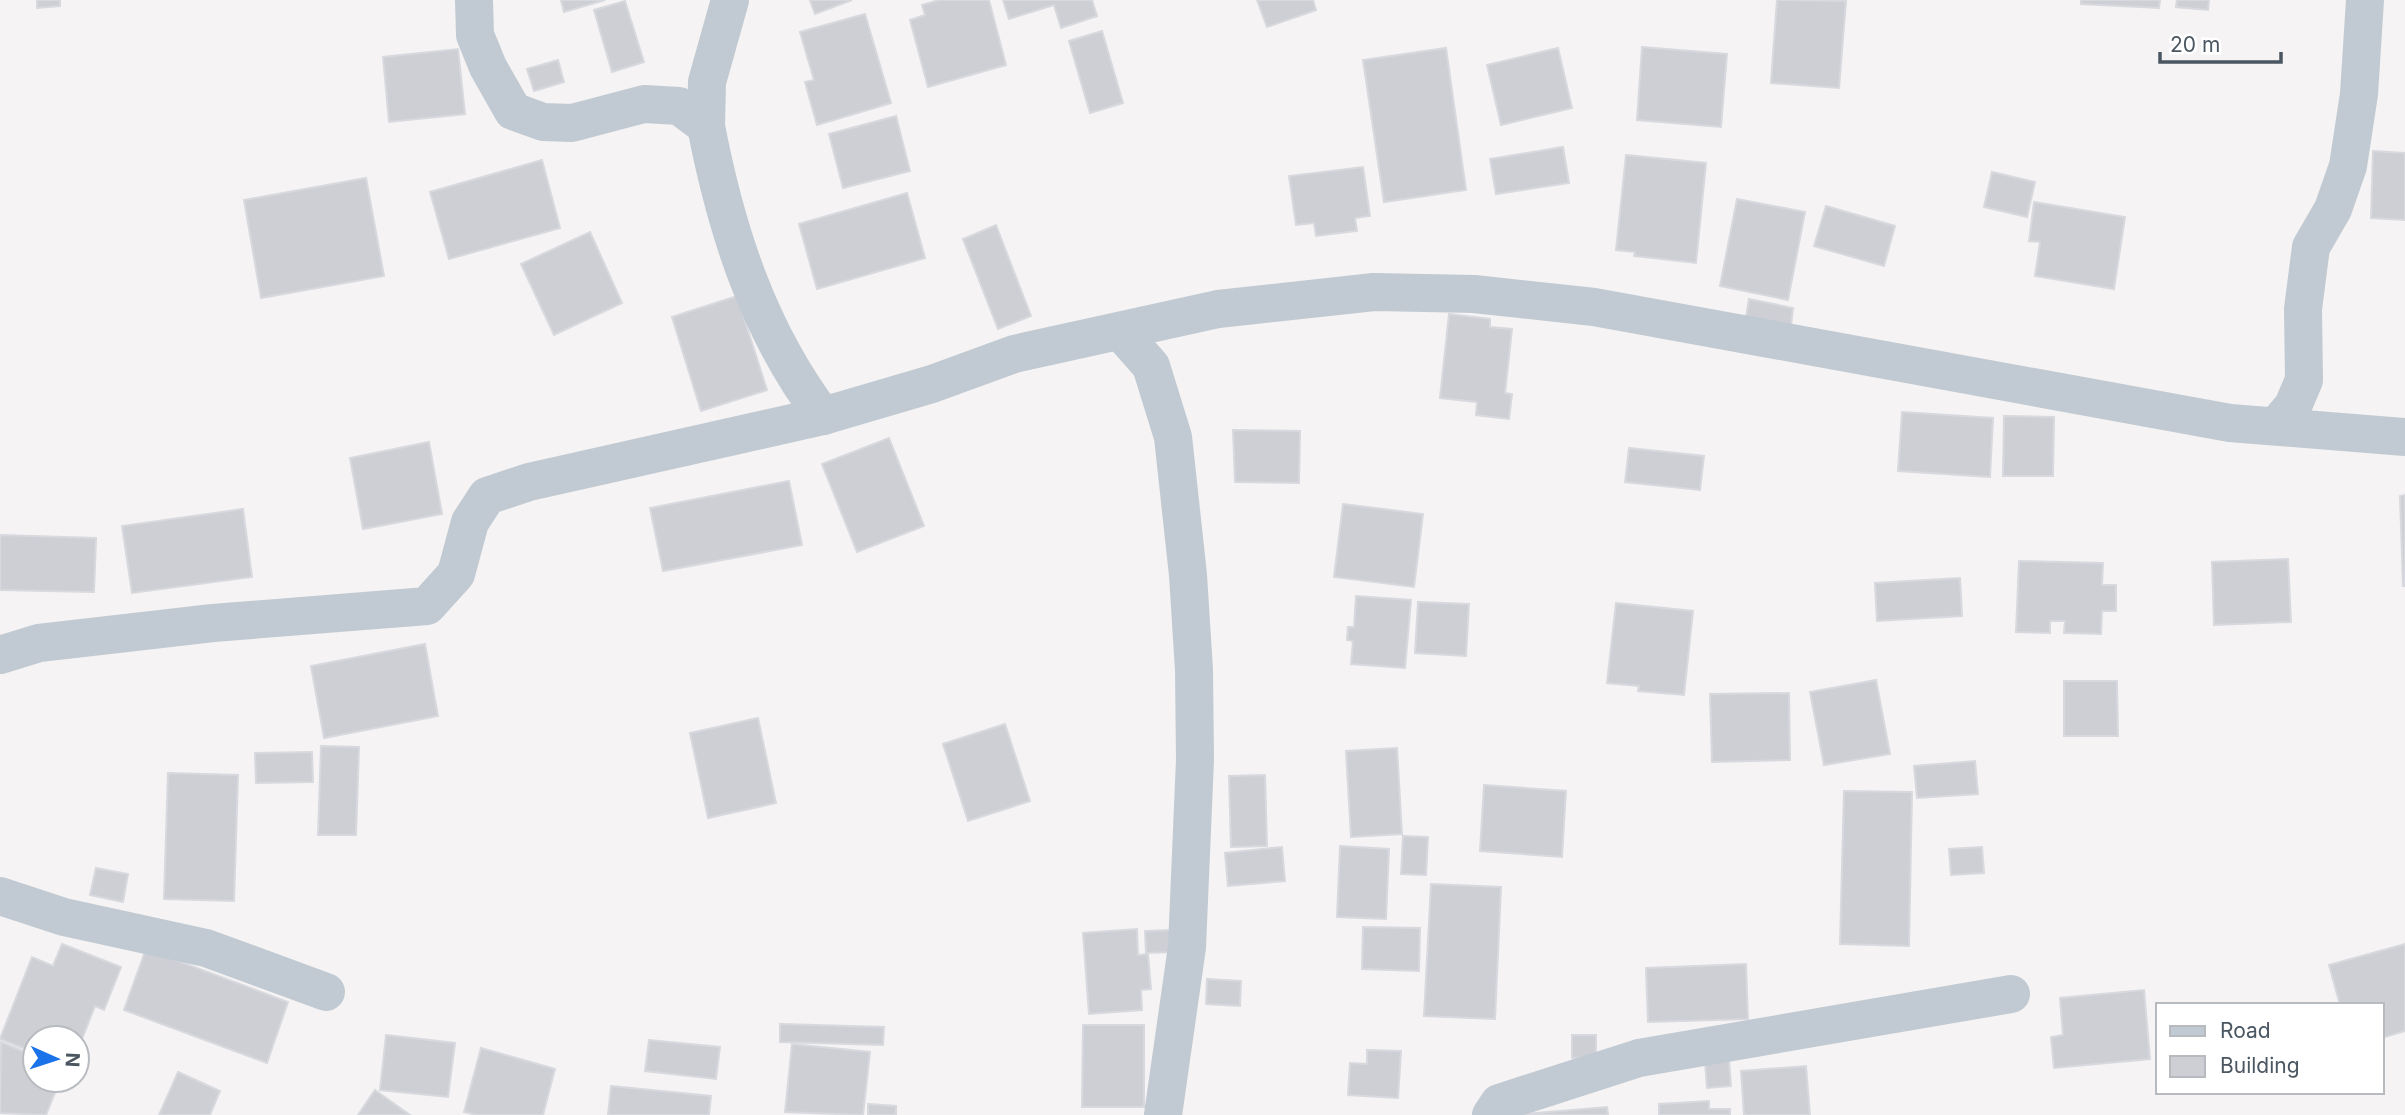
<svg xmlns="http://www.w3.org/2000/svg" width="2405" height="1115" viewBox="0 0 2405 1115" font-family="Inter,sans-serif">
  <rect width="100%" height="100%" fill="#f5f3f3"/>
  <g fill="#cdcfd5" stroke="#d7d9de" stroke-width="2">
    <polygon points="37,0 60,0 60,6 37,8"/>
    <polygon points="561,0 605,0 564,12"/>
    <polygon points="810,0 852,0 815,14"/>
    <polygon points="939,0 989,0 1006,65 928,87 910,20 925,15 922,5"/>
    <polygon points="1003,0 1092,0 1097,16 1061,28 1054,5 1009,19"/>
    <polygon points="1257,0 1313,0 1316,10 1267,27"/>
    <polygon points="1777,0 1846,1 1839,88 1771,83"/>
    <polygon points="2081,0 2160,0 2159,8 2081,4"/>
    <polygon points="2177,0 2209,0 2208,10 2176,7"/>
    <polygon points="625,1 644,62 612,72 594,10"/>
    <polygon points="865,14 891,103 817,125 805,82 814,80 800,32"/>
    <polygon points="1102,31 1123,103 1090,113 1069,41"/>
    <polygon points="1642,47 1727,54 1721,127 1637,120"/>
    <polygon points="1446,48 1466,190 1384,202 1363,60"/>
    <polygon points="1558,48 1572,108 1501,125 1487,65"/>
    <polygon points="458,49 465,114 389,122 383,57"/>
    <polygon points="558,60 564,82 534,91 527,69"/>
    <polygon points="896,116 910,171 843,188 829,134"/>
    <polygon points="1563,147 1569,183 1496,194 1490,159"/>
    <polygon points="2373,151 2405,153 2405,220 2371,218"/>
    <polygon points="1626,155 1706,163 1696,263 1634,256 1635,252 1616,250"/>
    <polygon points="542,160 560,228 449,259 430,192"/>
    <polygon points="1363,167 1370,216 1355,218 1357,231 1316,236 1314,223 1296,225 1289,176"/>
    <polygon points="1992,172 2035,182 2027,217 1984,207"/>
    <polygon points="366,178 384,276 261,298 244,200"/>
    <polygon points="907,193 925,258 817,289 799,224"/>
    <polygon points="1737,199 1805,212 1788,300 1720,286"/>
    <polygon points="2034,202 2125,217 2114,289 2035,276 2040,242 2029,241"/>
    <polygon points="1826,206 1895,226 1884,266 1814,246"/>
    <polygon points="996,225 1031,316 998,329 963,239"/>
    <polygon points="590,232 622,303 554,335 521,264"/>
    <polygon points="737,296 767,390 701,411 672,317"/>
    <polygon points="1749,299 1793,308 1791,326 1746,317"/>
    <polygon points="1449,314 1490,319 1490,327 1512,329 1505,393 1512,394 1509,419 1476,415 1477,402 1440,398"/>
    <polygon points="1902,412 1993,418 1990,477 1898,471"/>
    <polygon points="2004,416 2054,417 2053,476 2003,476"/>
    <polygon points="1233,430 1300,431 1299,483 1235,482"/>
    <polygon points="889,438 924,526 857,552 822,464"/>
    <polygon points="429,442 442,514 363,529 350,458"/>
    <polygon points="1629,448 1704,456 1700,490 1625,482"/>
    <polygon points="789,481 802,545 663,571 650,508"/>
    <polygon points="2405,495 2405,586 2403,586 2400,496"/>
    <polygon points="1343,504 1423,514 1414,587 1334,577"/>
    <polygon points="243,509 252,577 132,593 122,526"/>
    <polygon points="0,535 96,538 94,592 0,590"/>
    <polygon points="2288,559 2291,622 2214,625 2212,562"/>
    <polygon points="2019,561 2103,563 2102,585 2116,585 2116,611 2102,611 2101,634 2064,633 2065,621 2050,621 2050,633 2016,632"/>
    <polygon points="1960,578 1962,616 1877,621 1875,583"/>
    <polygon points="1356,596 1411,600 1405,668 1351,664 1353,641 1347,640 1348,627 1354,627"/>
    <polygon points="1418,602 1469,604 1466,656 1415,653"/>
    <polygon points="1616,603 1693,611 1684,695 1638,691 1639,686 1607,683"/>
    <polygon points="425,644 438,716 324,738 311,666"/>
    <polygon points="1876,680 1890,754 1824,765 1810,692"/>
    <polygon points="2064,681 2117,681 2118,736 2064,736"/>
    <polygon points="1789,693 1790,760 1712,762 1710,694"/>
    <polygon points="758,718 776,803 708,818 690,733"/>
    <polygon points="1005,724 1030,801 968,821 943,744"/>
    <polygon points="321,746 359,747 356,835 318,835"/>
    <polygon points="1397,748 1402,834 1351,837 1346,751"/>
    <polygon points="312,752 313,782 256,783 255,753"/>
    <polygon points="1975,761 1978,794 1917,798 1914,766"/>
    <polygon points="168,773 238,775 234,901 164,899"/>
    <polygon points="1265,775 1267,846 1231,847 1229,776"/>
    <polygon points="1484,785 1566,791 1562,857 1480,851"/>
    <polygon points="1844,791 1912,792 1909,946 1840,944"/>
    <polygon points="1403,836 1428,837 1426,875 1401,874"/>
    <polygon points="1340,846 1389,849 1386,919 1337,917"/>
    <polygon points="1282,847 1285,881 1228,886 1225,853"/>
    <polygon points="1982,847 1984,873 1951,875 1949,849"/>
    <polygon points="96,868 128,874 123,902 90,895"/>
    <polygon points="1431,884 1501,887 1495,1019 1424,1016"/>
    <polygon points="1363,927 1420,928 1419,971 1362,969"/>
    <polygon points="1137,929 1138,955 1148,954 1151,989 1141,990 1142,1010 1089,1014 1083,933"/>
    <polygon points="1172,930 1173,952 1146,953 1145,931"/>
    <polygon points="62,944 121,967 104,1010 95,1006 77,1052 77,1038 35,1038 35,1053 0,1039 32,957 53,966"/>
    <polygon points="2405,944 2405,1031 2382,1038 2382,1005 2340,1005 2329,965"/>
    <polygon points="146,949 288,1002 267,1063 124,1010"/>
    <polygon points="1746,964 1748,1019 1648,1022 1646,968"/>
    <polygon points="1207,979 1241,981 1240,1006 1206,1004"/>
    <polygon points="2144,990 2150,1059 2054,1068 2051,1037 2063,1035 2060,998"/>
    <polygon points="780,1024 884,1027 883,1045 780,1042"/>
    <polygon points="1083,1025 1144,1025 1144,1107 1082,1107"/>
    <polygon points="386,1035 455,1043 448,1097 380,1090"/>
    <rect x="1572" y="1035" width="24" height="23"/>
    <polygon points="649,1040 720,1047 716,1079 645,1071"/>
    <polygon points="1,1042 35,1056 35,1080 60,1080 46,1115 0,1113"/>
    <polygon points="792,1044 870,1052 863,1115 785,1112"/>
    <polygon points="481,1048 555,1069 543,1115 477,1115 464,1112"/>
    <polygon points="1367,1050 1401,1051 1398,1098 1348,1095 1350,1063 1367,1064"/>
    <polygon points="1729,1060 1731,1086 1707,1088 1705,1062"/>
    <polygon points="1806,1066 1810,1115 1744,1115 1741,1071"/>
    <polygon points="178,1072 220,1091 210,1115 159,1115"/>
    <polygon points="611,1086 711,1096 709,1115 608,1115"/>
    <polygon points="375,1090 410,1115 358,1115"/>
    <polygon points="1709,1101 1709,1109 1730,1109 1730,1115 1659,1115 1659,1104"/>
    <polygon points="868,1104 896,1106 896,1115 868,1115"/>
    <polygon points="1607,1107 1608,1115 1526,1115 1525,1114"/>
  </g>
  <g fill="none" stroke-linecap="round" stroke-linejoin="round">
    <g stroke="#c1cad2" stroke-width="38">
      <path d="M474,0l1,35 13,32 25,44 30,11 29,1 72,-19 35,2 27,20c20,104 52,204 117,290"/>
      <polyline points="706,126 707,82 730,0"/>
      <polyline points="1120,331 1151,366 1173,437 1188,575 1194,670 1195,760 1187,947 1163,1115"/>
      <polyline points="2277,425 2293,406 2304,380 2303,309 2311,247 2333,209 2348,166 2359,94 2365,0"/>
      <polyline points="0,655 39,643 213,623 427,606 456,574 470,522 487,496 529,482 823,416 932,384 1014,354 1218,309 1374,292 1474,294 1594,307 2230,423 2405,437"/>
      <polyline points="0,896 64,917 206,948 326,992"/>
      <polyline points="1491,1115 1499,1103 1639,1058 2011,994"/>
    </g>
  </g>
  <rect x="2156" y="1003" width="228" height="91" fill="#ffffff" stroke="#b7bbc0" stroke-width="2"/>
  <rect x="2170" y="1026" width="35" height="10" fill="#c1cad2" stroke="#b7bbc0" stroke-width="2"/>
  <text x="2220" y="1038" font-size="21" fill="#4a5661">Road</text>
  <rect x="2170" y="1056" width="35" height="21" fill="#cdcfd5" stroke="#b7bbc0" stroke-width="2"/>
  <text x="2220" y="1073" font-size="21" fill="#4a5661">Building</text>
  <g transform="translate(56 1059) rotate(93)"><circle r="33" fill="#ffffff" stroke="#b7bbc0" stroke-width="2"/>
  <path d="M0-5L12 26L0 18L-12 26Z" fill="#1a73e8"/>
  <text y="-10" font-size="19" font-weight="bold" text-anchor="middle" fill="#4a5661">N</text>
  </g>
  <path d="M2160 52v10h121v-10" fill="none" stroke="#4a5661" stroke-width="3.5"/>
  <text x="2170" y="52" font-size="21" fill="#4a5661" stroke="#ffffff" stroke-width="5" paint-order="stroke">20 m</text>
</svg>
